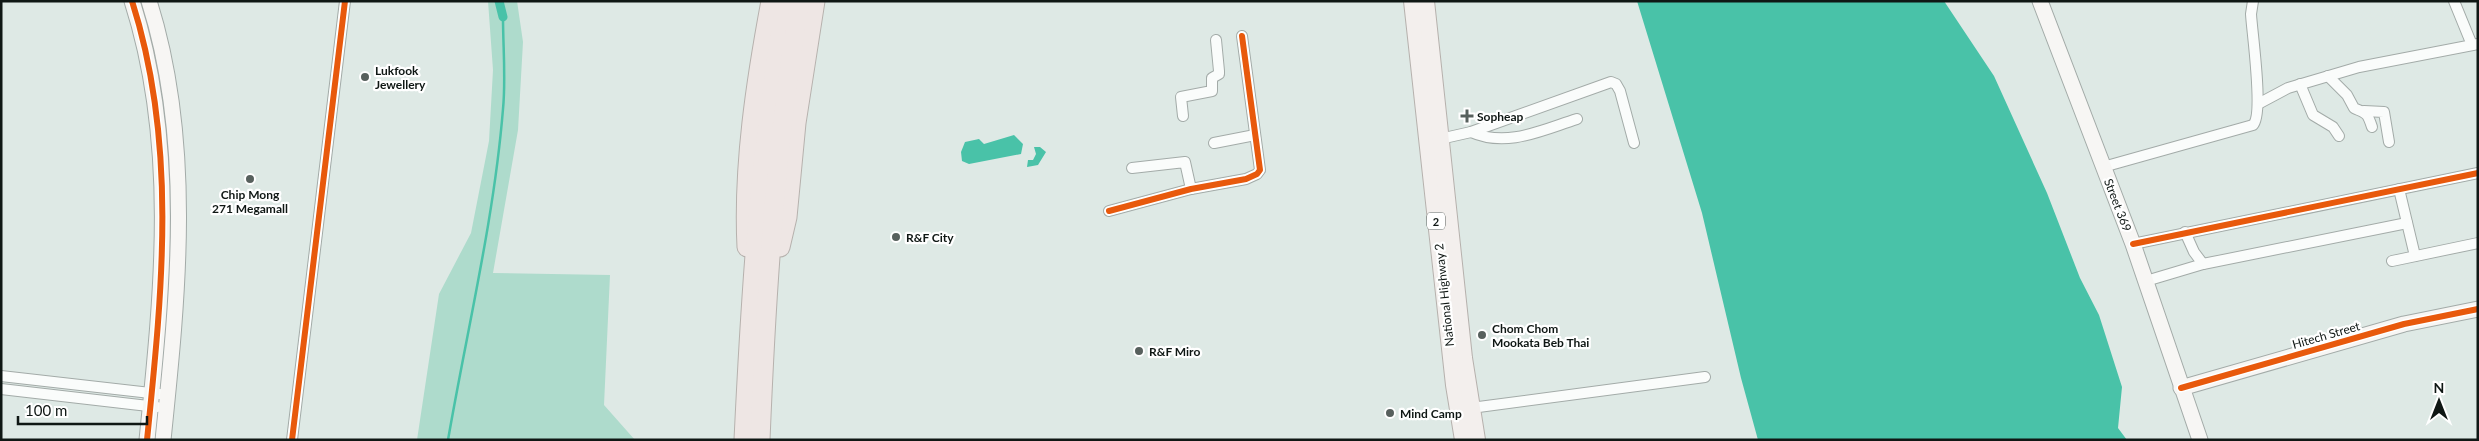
<svg xmlns="http://www.w3.org/2000/svg" width="2479" height="441" viewBox="0 0 2479 441" font-family="Lato,sans-serif">
  <rect width="100%" height="100%" fill="#dee9e5"/>
  <polygon fill="#aedbcc" points="488,1 517,1 523,42 518,130 493,273 610,275 604,405 635,440 417,440 439,294 471,233 489,141 493,70"/>
  <g fill="#49c2a8">
    <polygon points="1637,1 1944,1 1994,76 2047,193 2080,278 2099,315 2122,387 2118,428 2127,440 1758,440 1741,378 1702,213"/>
    <polygon points="1014,135 1023,144 1021,154 969,164 962,161 961,152 965,142 979,139 984,144"/>
    <polygon points="1034,147 1040,147 1046,152 1038,165 1027,167 1028,160 1033,160 1036,154"/>
  </g>
  <g fill="none" stroke-linecap="round" stroke-linejoin="round">
    <path stroke="#49c2a8" stroke-width="2.5" d="M448,440c19,-110 46,-220 55,-331 3,-30 0,-62 0,-92"/>
    <polyline stroke="#49c2a8" stroke-width="9" points="499,1 503,17"/>
    <defs>
      <g id="street">
        <polyline points="2454,1 2472,45"/>
        <path d="M2328,76l19,19 7,13c13,6 13,4 18,19"/>
        <polyline points="2300,84 2313,115 2333,127 2339,136"/>
        <polyline points="2258,104 2288,88 2359,67 2478,44"/>
        <polyline points="2364,111 2384,112 2389,142"/>
        <polyline points="1183,116 1181,97 1212,91 1212,78 1219,74 1219,71 1216,40"/>
        <path d="M1471,132c36,16 71,-2 106,-13"/>
        <polyline points="1440,139 1471,132 1611,82 1616,84 1620,91 1634,143"/>
        <polyline points="1214,143 1255,135"/>
        <path d="M2103,167l150,-42c11,-11 -1,-92 -2,-111l2,-13"/>
        <polyline points="1132,168 1185,162 1191,189"/>
        <polyline points="2399,189 2415,256"/>
        <polyline points="1109,211 1191,189 1246,179 1257,174 1260,170 1242,36"/>
        <polyline points="2185,232 2194,252 2203,264"/>
        <polyline points="2133,244 2478,173"/>
        <polyline points="2392,261 2478,243"/>
        <polyline points="2146,281 2203,264 2407,223"/>
        <polyline points="1,376 168,395"/>
        <polyline points="1,389 157,407"/>
        <polyline points="1471,408 1705,377"/>
        <polyline points="292,440 345,1"/>
      </g>
      <g id="secondary">
        <path d="M132,1c46,144 30,292 15,439"/>
        <path d="M149,1c45,142 29,294 14,439"/>
        <polyline points="2040,1 2133,244 2200,440"/>
        <polyline points="2181,388 2404,324 2478,309"/>
      </g>
      <g id="primary">
        <polyline points="1412,1 1454,385 1463,440"/>
        <polyline points="1426,1 1464,358 1477,440"/>
      </g>
      <g id="highway">
        <path d="M747,247c-4,-81 9,-166 24,-246"/>
        <polyline points="780,247 787,217 796,123 815,1"/>
        <path d="M744,440c7,-147 16,-294 42,-439"/>
        <path d="M760,440c6,-147 15,-294 40,-439"/>
      </g>
    </defs>
    <use href="#street" stroke="#a3aba8" stroke-width="12"/>
    <use href="#secondary" stroke="#a3aba8" stroke-width="17"/>
    <use href="#primary" stroke="#b6b1ad" stroke-width="18"/>
    <use href="#highway" stroke="#b6b1ad" stroke-width="21"/>
    <use href="#street" stroke="#fafcfb" stroke-width="10"/>
    <use href="#secondary" stroke="#f7f6f4" stroke-width="15"/>
    <use href="#primary" stroke="#f3efed" stroke-width="16"/>
    <use href="#highway" stroke="#eee6e4" stroke-width="19"/>
    <defs>
      <g id="cycleway">
        <path d="M132,1c46,144 30,292 15,439"/>
        <polyline points="1109,211 1191,189 1246,179 1257,174 1260,170 1242,36"/>
        <polyline points="2133,244 2478,173"/>
        <polyline points="2181,388 2404,324 2478,309"/>
        <polyline points="292,440 345,1"/>
      </g>
    </defs>
    <use href="#cycleway" stroke="#fff" stroke-width="9"/>
    <use href="#cycleway" stroke="#e8590c" stroke-width="6"/>
  </g>
  <g fill="#57605d" stroke="#fff" stroke-width="2">
    <circle cx="365" cy="77" r="5"/>
    <path d="M1464.5 108.5h5v5h5v5h-5v5h-5v-5h-5v-5h5z"/>
    <circle cx="250" cy="179" r="5"/>
    <circle cx="896" cy="237" r="5"/>
    <circle cx="1482" cy="335" r="5"/>
    <circle cx="1139" cy="351" r="5"/>
    <circle cx="1390" cy="413" r="5"/>
  </g>
  <g text-anchor="middle" dominant-baseline="central" stroke-width="4.5" stroke-linejoin="round" paint-order="stroke">
    <rect fill="#fff" stroke="#575d5a" stroke-width="1" x="1427" y="212.5" width="18" height="17" rx="4"/>
    <g font-size="11" font-weight="bold" fill="#0f1714">
      <text x="1436" y="221">2</text>
    </g>
    <g font-size="12" font-weight="bold" fill="#0f1714" stroke="#fff" text-anchor="start">
      <text x="375" y="70">Lukfook<tspan x="375" dy="14">Jewellery</tspan></text>
      <text x="1477" y="116">Sopheap</text>
      <text x="250" y="194" text-anchor="middle">Chip Mong<tspan x="250" dy="14">271 Megamall</tspan></text>
      <text x="906" y="237">R&amp;F City</text>
      <text x="1492" y="328">Chom Chom<tspan x="1492" dy="14">Mookata Beb Thai</tspan></text>
      <text x="1149" y="351">R&amp;F Miro</text>
      <text x="1400" y="413">Mind Camp</text>
    </g>
    <g font-size="12" fill="#0f1714" stroke="#fff">
      <text transform="translate(2118 205) rotate(69)">Street 369</text>
      <text transform="translate(1444 295) rotate(-96)">National Highway 2</text>
      <text transform="translate(2326 335) rotate(-16)">Hitech Street</text>
    </g>
  </g>
  <rect width="2479" height="441" fill="none" stroke="#0f1714" stroke-width="5"/>
  <g transform="translate(2439 401)" stroke="#ffffff" stroke-width="4" paint-order="stroke">
  <path d="M0-4L9 19L0 12L-9 19Z" fill="#0f1714"/>
  <text y="-8" font-size="14" font-weight="bold" text-anchor="middle" fill="#0f1714">N</text>
  </g>
  <path d="M18 416v8h129v-8" fill="none" stroke="#0f1714" stroke-width="2.5"/>
  <text x="25" y="416" font-size="15" fill="#0f1714" stroke="#ffffff" stroke-width="4" paint-order="stroke">100 m</text>
</svg>
